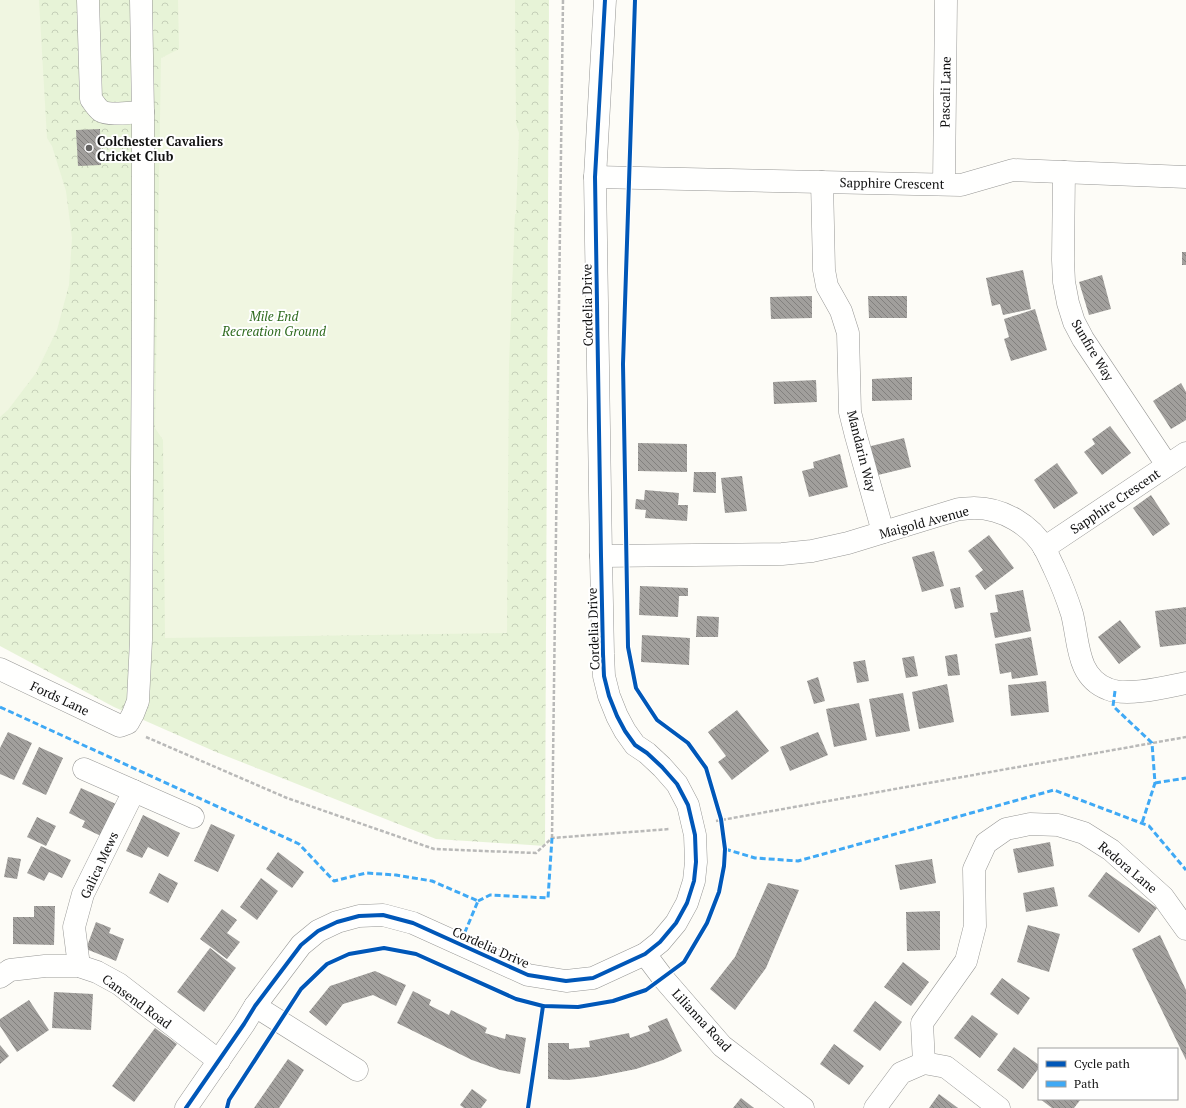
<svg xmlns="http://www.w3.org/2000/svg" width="1186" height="1108" viewBox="0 0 1186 1108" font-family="'PT Serif',serif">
  <defs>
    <pattern id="park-crowns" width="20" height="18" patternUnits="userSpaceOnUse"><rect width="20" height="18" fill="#e7f3d7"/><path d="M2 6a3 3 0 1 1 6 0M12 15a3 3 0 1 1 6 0" fill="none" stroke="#c5cfb8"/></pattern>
    <pattern id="building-back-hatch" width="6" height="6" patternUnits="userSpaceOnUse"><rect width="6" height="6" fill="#a19f9c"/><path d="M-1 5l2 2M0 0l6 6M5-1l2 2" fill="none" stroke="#82807e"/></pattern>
  </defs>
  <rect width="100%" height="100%" fill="#fdfcf7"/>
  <polygon fill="url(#park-crowns)" points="0,0 549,0 545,846 436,839 216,752 114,707 0,646"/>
  <g fill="#f0f6e1">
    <polygon points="0,0 39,0 47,138 52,146 66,191 72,238 69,285 57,330 36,373 8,410 0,417"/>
    <polygon points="178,0 515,0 516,124 519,133 516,214 515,214 509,364 507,633 165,638 163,440 155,428 161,58 179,49"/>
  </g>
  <g fill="url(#building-back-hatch)">
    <polygon points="100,129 101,165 78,166 76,130"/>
    <rect x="1182" y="252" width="4" height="13"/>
    <polygon points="1023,270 1031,309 1003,315 1000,304 992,306 986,278"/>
    <polygon points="1102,275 1111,309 1089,315 1079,282"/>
    <polygon points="812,296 812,318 771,319 770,297"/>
    <polygon points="868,296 907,296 907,318 869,318"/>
    <polygon points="1035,309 1047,350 1011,361 1004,339 1009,337 1004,319"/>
    <polygon points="912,377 912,400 872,401 872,379"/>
    <polygon points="816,380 817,402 774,404 773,382"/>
    <polygon points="1181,383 1186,392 1186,420 1171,429 1153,401"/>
    <polygon points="1110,426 1131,453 1102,475 1084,452 1095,444 1092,439"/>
    <polygon points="904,438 911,467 874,476 867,447"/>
    <polygon points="638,443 687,444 687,472 638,471"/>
    <polygon points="840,454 848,487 809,497 802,471 814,468 813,462"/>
    <polygon points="1057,463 1078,493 1054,509 1034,480"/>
    <polygon points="694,472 716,472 716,493 693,492"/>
    <polygon points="742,476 747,511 725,513 721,478"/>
    <polygon points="645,490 679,493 678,505 688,505 687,521 645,518 646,510 635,509 636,499 644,500"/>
    <polygon points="1151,495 1170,524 1153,536 1133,508"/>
    <polygon points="989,535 1014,568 985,590 975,576 983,570 968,551"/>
    <polygon points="934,551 944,586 922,592 912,557"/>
    <polygon points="640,586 688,588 688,596 679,596 678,617 639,615"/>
    <polygon points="960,587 964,607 955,609 950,589"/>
    <polygon points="1023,590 1031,631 995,638 990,613 998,612 995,595"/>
    <polygon points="1186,607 1186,644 1160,647 1155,611"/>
    <polygon points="697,616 719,617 718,637 696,637"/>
    <polygon points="1120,620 1141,647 1119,664 1098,637"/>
    <polygon points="642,635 690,638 689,665 641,662"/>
    <polygon points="1031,637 1038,675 1012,679 1011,672 1000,674 995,644"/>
    <polygon points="957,654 960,675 948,676 945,656"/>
    <polygon points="914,656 918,676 906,678 902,658"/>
    <polygon points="865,660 869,681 857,683 853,662"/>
    <polygon points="818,677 825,701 814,704 807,681"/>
    <polygon points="1046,681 1049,712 1011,716 1008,685"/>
    <polygon points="947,684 954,722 919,729 912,692"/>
    <polygon points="903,693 910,731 876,737 869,699"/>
    <polygon points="859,703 867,740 834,747 826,709"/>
    <polygon points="737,710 769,751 732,780 718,762 726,756 708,732"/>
    <polygon points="8,732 32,743 14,780 0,774 0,748"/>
    <polygon points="818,732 828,755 790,771 780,747"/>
    <polygon points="39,747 63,758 46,795 22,784"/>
    <polygon points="81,788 116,804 101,836 82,827 85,821 69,813"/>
    <polygon points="143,815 180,833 168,857 148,847 142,858 126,851"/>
    <polygon points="37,817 56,826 46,846 27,837"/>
    <polygon points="211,824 235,835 218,872 194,861"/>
    <polygon points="1050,842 1054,866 1018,873 1013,849"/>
    <polygon points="41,846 71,860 62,878 49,872 44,881 27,873"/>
    <polygon points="278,852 304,872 292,888 266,869"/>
    <polygon points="8,857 21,859 17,879 4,877"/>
    <polygon points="932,859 936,883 900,890 895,865"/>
    <polygon points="1106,872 1157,908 1139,933 1088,896"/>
    <polygon points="159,873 178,883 168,903 149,893"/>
    <polygon points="261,878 278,891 257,920 240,907"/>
    <polygon points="768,883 799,890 766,968 735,1010 710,989 735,957"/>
    <polygon points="1054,887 1058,906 1026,912 1023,893"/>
    <polygon points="34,906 55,906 54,945 13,944 13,917 34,917"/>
    <polygon points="222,909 237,920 227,933 240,942 227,959 200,939"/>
    <polygon points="940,911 940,950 907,951 906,912"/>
    <polygon points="96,922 111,928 109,933 124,939 116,961 86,949"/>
    <polygon points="1028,925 1060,934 1049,972 1017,962"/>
    <polygon points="1160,935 1186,990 1186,1060 1132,949"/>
    <polygon points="210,948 236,968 204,1012 177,992"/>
    <polygon points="903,962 929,982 911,1006 884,987"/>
    <polygon points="375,971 406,985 396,1006 373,995 343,1004 326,1026 309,1012 330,986"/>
    <polygon points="1002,978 1030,998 1018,1015 990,994"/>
    <polygon points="413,991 431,1000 429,1005 449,1015 451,1010 487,1028 485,1033 505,1039 506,1034 526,1038 520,1074 500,1070 472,1060 397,1023"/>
    <polygon points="54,992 93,994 91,1030 52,1028"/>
    <polygon points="29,1000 49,1030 17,1052 0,1026 0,1019"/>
    <polygon points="875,1001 902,1022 880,1051 853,1031"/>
    <polygon points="972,1015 998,1034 980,1058 954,1038"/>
    <polygon points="667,1018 682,1051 663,1060 636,1069 596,1077 568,1080 548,1079 548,1043 569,1043 569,1049 590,1047 589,1041 629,1033 630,1038 650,1031 648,1026"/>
    <polygon points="155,1028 177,1044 134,1102 112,1086"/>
    <polygon points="834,1044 864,1066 849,1085 820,1064"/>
    <polygon points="0,1045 9,1056 0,1064"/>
    <polygon points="1014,1047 1039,1065 1039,1068 1023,1089 997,1070"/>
    <polygon points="288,1059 304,1070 279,1108 254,1108"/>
    <polygon points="472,1089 487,1100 481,1108 464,1108 460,1105"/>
    <polygon points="939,1094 958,1108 929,1108"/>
    <polygon points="741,1098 754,1108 733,1108"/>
    <polygon points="1040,1099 1081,1099 1074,1108 1052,1108"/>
  </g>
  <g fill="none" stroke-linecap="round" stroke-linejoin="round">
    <defs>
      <g id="minor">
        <path d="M88,0l3,99c3,4 6,9 10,12 9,5 31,1 42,1"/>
        <polyline points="1064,172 1063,260 1064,282 1068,303 1074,322 1083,339 1167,465"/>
        <polyline points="595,177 961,185 1013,170 1186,177"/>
        <polyline points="822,182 824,270 827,286 841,311 848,333 850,412 856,436 883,532"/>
        <polyline points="944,184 946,0"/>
        <polyline points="1044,548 1186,453"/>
        <path d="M601,556l181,-2 30,-3 36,-8 111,-34c5,0 10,-1 15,-1 29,0 57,17 71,41 3,6 6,13 9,19 7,15 13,30 18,46 7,27 4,63 36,75 19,8 58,-2 78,-6"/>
        <polyline points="0,669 120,726 128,723 133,714 138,701 141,640 143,308 143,112 141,0"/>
        <polyline points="84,769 193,817"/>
        <polyline points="645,954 663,978 722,1046 803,1108"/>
        <polyline points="79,966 74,927 83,894 134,791"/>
        <polyline points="0,977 10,970 45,966 79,966 97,972 119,984 219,1061"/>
        <polyline points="255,1006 357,1070"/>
        <polyline points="924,1063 922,1023 966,961 975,926 974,869 986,843 1006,829 1030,824 1058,825 1084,833 1111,850 1163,897 1186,929"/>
        <polyline points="186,1108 244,1024 255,1006 301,945 318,931 337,922 359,916 383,915 413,923 528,975 566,981 593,978 645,954 660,942 676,923 687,903 694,881 696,862 695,835 688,805 677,784 662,767 647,753 635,745 625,731 617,716 609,696 604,676 603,654 601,556 595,177 605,0"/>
        <polyline points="875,1108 901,1073 924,1063 946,1067 999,1108"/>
      </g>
    </defs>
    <use href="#minor" stroke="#979795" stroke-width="23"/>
    <g stroke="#b9b9b8" stroke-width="2.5" stroke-dasharray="4 2" stroke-linecap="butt">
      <polyline points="146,737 287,798 434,849 536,853 552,838 670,829"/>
      <polyline points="716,821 1186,737"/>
      <polyline points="552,838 563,0"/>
    </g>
    <use href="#minor" stroke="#fffffe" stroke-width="22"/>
    <g stroke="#3fa9f5" stroke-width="3" stroke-dasharray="6 3" stroke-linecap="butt">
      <polyline points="1115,691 1113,706 1152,743 1155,783 1142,823"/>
      <polyline points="0,707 299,844 334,881 366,873 396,875 432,881 478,901 460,944"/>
      <polyline points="1155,783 1186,778"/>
      <polyline points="725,849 755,858 798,861 1054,790 1149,826 1186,870"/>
      <polyline points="478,901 490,895 548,898 552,838"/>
    </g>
    <defs>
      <g id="cycleway">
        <polyline points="186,1108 244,1024 255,1006 301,945 318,931 337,922 359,916 383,915 413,923 528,975 566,981 593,978 645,954 660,942 676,923 687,903 694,881 696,862 695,835 688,805 677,784 662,767 647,753 635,745 625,731 617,716 609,696 604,676 603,654 601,556 595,177 605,0"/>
        <polyline points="227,1108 229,1100 301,989 327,964 349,954 384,948 416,954 516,999 543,1006 578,1007 613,1001 646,990 684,962 707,923 719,892 724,866 725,849 721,819 706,768 688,743 657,720 636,688 628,647 623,364 635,0"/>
        <polyline points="528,1108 543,1006"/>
      </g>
    </defs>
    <use href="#cycleway" stroke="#fff" stroke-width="6"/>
    <use href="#cycleway" stroke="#0057b8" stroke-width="4"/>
  </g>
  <circle fill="#646362" stroke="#fff" stroke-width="1.5" cx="89" cy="148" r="4"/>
  <g text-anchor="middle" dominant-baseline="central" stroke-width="4" stroke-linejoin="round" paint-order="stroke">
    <g font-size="13" fill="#111" stroke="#fff">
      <text transform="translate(945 92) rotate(-89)">Pascali Lane</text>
      <text transform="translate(892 183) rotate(1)">Sapphire Crescent</text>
      <text transform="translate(587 305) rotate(-91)">Cordelia Drive</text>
      <text transform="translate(1093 350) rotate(59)">Sunfire Way</text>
      <text transform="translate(862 451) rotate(76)">Mandarin Way</text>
      <text transform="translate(1115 501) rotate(-34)">Sapphire Crescent</text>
      <text transform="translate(924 522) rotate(-15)">Maigold Avenue</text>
      <text transform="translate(593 629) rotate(-92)">Cordelia Drive</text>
      <text transform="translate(60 698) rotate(25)">Fords Lane</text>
      <text transform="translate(99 865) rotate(-65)">Galica Mews</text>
      <text transform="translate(1128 867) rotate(40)">Redora Lane</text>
      <text transform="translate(491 947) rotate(24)">Cordelia Drive</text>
      <text transform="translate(137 1001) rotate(36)">Cansend Road</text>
      <text transform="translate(702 1020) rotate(47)">Lilianna Road</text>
    </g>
    <g font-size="13" font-weight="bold" fill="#111" stroke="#fff" text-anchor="start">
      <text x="97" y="141">Colchester Cavaliers<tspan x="97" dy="15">Cricket Club</tspan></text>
    </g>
    <g font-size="13" font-style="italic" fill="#2f6b1f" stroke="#fff">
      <text x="274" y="316">Mile End<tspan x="274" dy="15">Recreation Ground</tspan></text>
    </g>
  </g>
  <rect x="1038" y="1048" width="140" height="52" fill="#ffffff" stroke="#a0a0a0"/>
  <rect x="1046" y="1061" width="20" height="6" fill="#0057b8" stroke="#a0a0a0"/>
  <text x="1074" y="1068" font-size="12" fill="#111111">Cycle path</text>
  <rect x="1046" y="1081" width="20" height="6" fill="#3fa9f5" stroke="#a0a0a0"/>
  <text x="1074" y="1088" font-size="12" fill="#111111">Path</text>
</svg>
